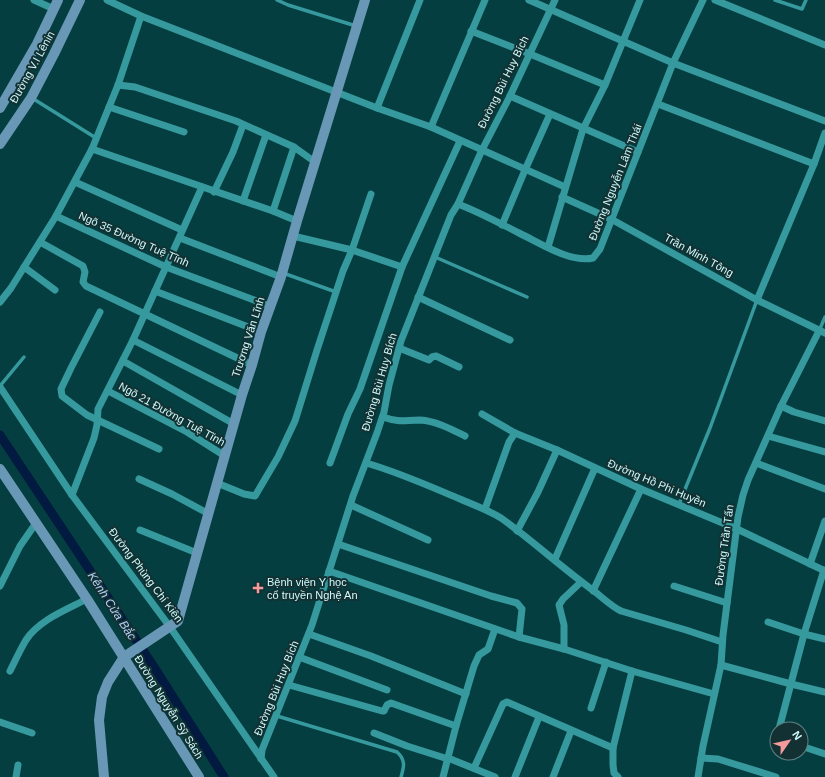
<svg xmlns="http://www.w3.org/2000/svg" width="825" height="777" viewBox="0 0 825 777" font-family="Helvetica,sans-serif">
  <rect width="100%" height="100%" fill="#053e40"/>
  <g fill="none" stroke-linecap="round" stroke-linejoin="round">
    <polyline stroke="#021940" stroke-width="9" points="0,435 154,667 224,777"/>
    <g stroke="#36999d" stroke-width="3.5">
      <polyline points="277,0 288,5 356,26"/>
      <polyline points="775,0 802,9 806,0"/>
      <polyline points="32,98 96,138"/>
      <polyline points="435,257 527,297"/>
      <polyline points="283,273 336,292"/>
      <polyline points="819,331 825,317"/>
      <polyline points="0,386 24,357"/>
      <polyline points="679,504 710,428 757,300"/>
      <path d="M277,716l120,36c9,8 7,15 4,25"/>
    </g>
    <g stroke="#36999d" stroke-width="7">
      <polyline points="34,0 54,9"/>
      <polyline points="107,0 141,16 377,108 431,127 565,187"/>
      <polyline points="529,0 673,63 825,121"/>
      <polyline points="715,0 825,45"/>
      <polyline points="471,31 530,54 605,85"/>
      <polyline points="118,85 135,87 236,121 294,147 315,162"/>
      <polyline points="510,96 638,152"/>
      <polyline points="658,104 814,164"/>
      <polyline points="109,107 184,132"/>
      <polyline points="377,108 420,0"/>
      <polyline points="431,127 485,0"/>
      <polyline points="92,149 273,211 297,221"/>
      <polyline points="75,182 182,230"/>
      <polyline points="214,192 233,152 243,125"/>
      <polyline points="562,197 611,219 757,300 825,333"/>
      <polyline points="243,201 266,135"/>
      <path d="M458,204c21,8 41,19 61,29 21,10 51,30 74,25l7,-9 73,-186 30,-63"/>
      <polyline points="273,211 294,147"/>
      <polyline points="56,216 166,267 270,306"/>
      <polyline points="502,225 525,170 550,114"/>
      <polyline points="293,236 352,250 402,267"/>
      <polyline points="180,238 281,277"/>
      <polyline points="40,242 83,266 85,272 83,282 86,286 252,365"/>
      <polyline points="548,247 583,129 605,85 640,0"/>
      <polyline points="24,267 55,290"/>
      <polyline points="155,291 261,332"/>
      <polyline points="418,297 510,340"/>
      <polyline points="757,300 814,164 825,133"/>
      <polyline points="0,302 11,288 56,216 92,149 118,85 141,16"/>
      <polyline points="100,312 71,368 61,389 62,396 87,415 159,449"/>
      <polyline points="133,340 242,395"/>
      <polyline points="399,348 429,360 432,357 436,356 459,367"/>
      <polyline points="123,361 234,424"/>
      <polyline points="0,387 72,495 170,627 274,777"/>
      <polyline points="108,391 187,432 225,456"/>
      <polyline points="781,406 794,412 825,421"/>
      <polyline points="482,414 515,433 557,450 641,489 737,529 825,571"/>
      <path d="M383,417c17,6 21,3 37,3 16,1 31,9 45,16"/>
      <polyline points="768,436 825,452"/>
      <polyline points="330,463 348,414 360,389 402,267 460,141"/>
      <path d="M366,463c32,9 63,23 94,36 14,6 28,11 41,19 32,23 61,50 93,73 9,7 17,15 27,20l65,19 36,12"/>
      <polyline points="756,463 825,489"/>
      <polyline points="139,479 172,494 209,514"/>
      <polyline points="217,483 244,494 255,496 278,457 295,421 317,350 343,271 352,250 371,194"/>
      <polyline points="72,495 94,438 97,425 98,409 133,340 202,187"/>
      <polyline points="351,505 428,540"/>
      <polyline points="485,509 509,442 515,433"/>
      <polyline points="140,530 197,553"/>
      <polyline points="517,531 538,492 557,450"/>
      <polyline points="338,544 491,596 517,603 522,609 519,637"/>
      <polyline points="555,559 595,468"/>
      <polyline points="810,564 825,521"/>
      <polyline points="329,571 519,637 564,649 632,671 714,694"/>
      <polyline points="0,586 20,546 36,523"/>
      <polyline points="674,586 727,603"/>
      <polyline points="593,591 641,489"/>
      <polyline points="768,622 804,634 825,639"/>
      <polyline points="309,634 371,656 466,694"/>
      <polyline points="564,649 564,625 559,605 563,599 581,582"/>
      <polyline points="299,657 387,690"/>
      <polyline points="721,665 791,684 825,692"/>
      <path d="M10,671c5,-10 10,-21 16,-31 13,-20 40,-30 61,-41"/>
      <polyline points="289,685 382,711 384,711 387,705 391,703 456,726"/>
      <polyline points="591,708 606,662"/>
      <polyline points="0,722 32,733"/>
      <polyline points="779,729 804,634 824,570"/>
      <polyline points="374,733 407,746 448,759"/>
      <polyline points="801,746 825,754"/>
      <polyline points="448,758 495,777"/>
      <polyline points="701,758 718,759 776,777"/>
      <polyline points="261,759 262,750 312,625 353,496 377,433 384,412 389,385 401,341 451,215 458,204 482,150 510,96 555,0"/>
      <polyline points="474,768 503,704 507,702 613,748"/>
      <polyline points="16,777 18,765"/>
      <polyline points="443,777 456,726 474,666 479,655 488,649 495,629"/>
      <polyline points="515,777 539,717"/>
      <polyline points="553,777 571,731"/>
      <polyline points="618,777 614,773 613,765 613,748 632,671"/>
      <polyline points="698,777 703,746 721,665 723,635 738,517 743,495 748,480 781,406 819,331"/>
    </g>
    <g stroke="#6998b7" stroke-width="10">
      <polyline points="0,108 37,44 58,0"/>
      <polyline points="0,144 31,98 54,54 80,0"/>
      <polyline points="0,469 87,599 199,777"/>
      <polyline points="104,777 99,720 102,697 108,682 124,657 178,621 242,395 252,365 261,332 281,277 297,221 365,0"/>
    </g>
  </g>
  <path fill="#f59b9c" stroke="#133132" stroke-width="1.5" d="M256 582h4v4h4v4h-4v4h-4v-4h-4v-4h4z"/>
  <g text-anchor="middle" dominant-baseline="central" stroke-width="4" stroke-linejoin="round" paint-order="stroke">
    <g font-size="11" fill="#cffafc" stroke="#133132">
      <text transform="translate(32 67) rotate(-61)">Đường V.I Lênin</text>
      <text transform="translate(503 82) rotate(-64)">Đường Bùi Huy Bích</text>
      <text transform="translate(615 182) rotate(-68)">Đường Nguyễn Lâm Thái</text>
      <text transform="translate(134 239) rotate(24)">Ngõ 35 Đường Tuệ Tĩnh</text>
      <text transform="translate(699 255) rotate(29)">Trần Minh Tông</text>
      <text transform="translate(248 337) rotate(-72)">Trương Văn Lĩnh</text>
      <text transform="translate(379 382) rotate(-74)">Đường Bùi Huy Bích</text>
      <text transform="translate(172 414) rotate(29)">Ngõ 21 Đường Tuệ Tĩnh</text>
      <text transform="translate(657 483) rotate(23)">Đường Hồ Phi Huyền</text>
      <text transform="translate(724 545) rotate(-82)">Đường Trần Tấn</text>
      <text transform="translate(146 575) rotate(53)">Đường Phùng Chí Kiên</text>
      <text transform="translate(276 688) rotate(-68)">Đường Bùi Huy Bích</text>
      <text transform="translate(169 707) rotate(58)">Đường Nguyễn Sỹ Sách</text>
    </g>
    <g font-size="11" fill="#cffafc" stroke="#133132" text-anchor="start">
      <text x="267" y="582">Bệnh viện Y học<tspan x="267" dy="13">cổ truyền Nghệ An</tspan></text>
    </g>
    <g font-size="12" font-style="italic" fill="#b3cef8" stroke="#133132">
      <text transform="translate(112 606) rotate(57)">Kênh Cửa Bắc</text>
    </g>
  </g>
  <g transform="translate(789 741) rotate(56)"><circle r="19" fill="#133132" stroke="#5e8183"/>
  <path d="M0-3L7 15L0 10L-7 15Z" fill="#f59b9c"/>
  <text y="-6" font-size="11" font-weight="bold" text-anchor="middle" fill="#cffafc">N</text>
  </g>
</svg>
